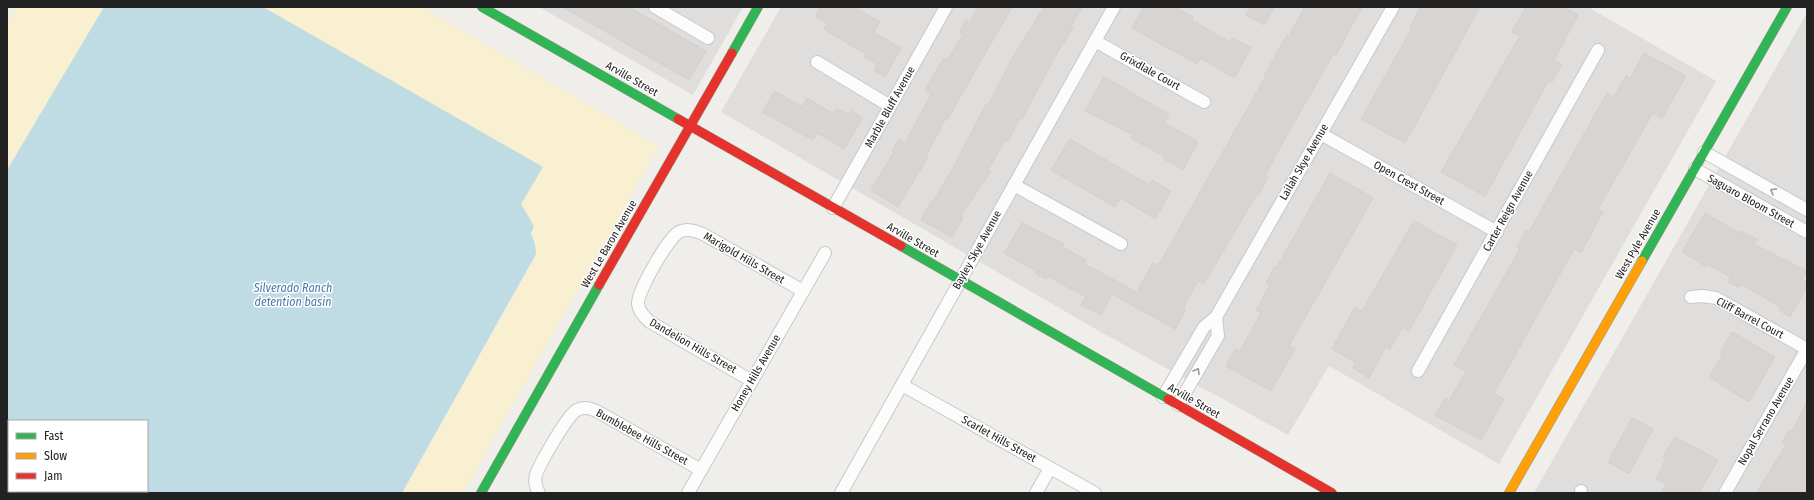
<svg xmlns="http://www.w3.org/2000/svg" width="1814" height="500" viewBox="0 0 1814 500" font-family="'Fira Sans Condensed',sans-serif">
  <rect width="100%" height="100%" fill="#f0eeeb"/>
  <g fill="#dfdedc">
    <polygon points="539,7 743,7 693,95"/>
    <polygon points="781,7 1588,7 1716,81 1499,464 1329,366 1288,435 1099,331 721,112"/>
    <polygon points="1807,13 1807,493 1534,493"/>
  </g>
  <g fill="#f8f0d0">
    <polygon points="17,7 104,7 7,170 7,25"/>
    <path d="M178,7h244l237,139 -196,347h-61l130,-230c5,-11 4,-18 -1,-29z"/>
  </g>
  <path fill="#bfdbe3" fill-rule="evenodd" d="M104,7h159l280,160 -22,37 13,22 -3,8 4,10 1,10 -134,239h-395v-323zM9,421h138v70h-138z"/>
  <g fill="#d7d4d2" stroke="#d3d0cc">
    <polygon points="563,7 629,7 706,51 689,80"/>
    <polygon points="821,7 854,7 880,22 874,32 901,48 885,77 874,70 877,64 865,57 866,54 824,29 827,23 816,16"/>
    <polygon points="978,7 1012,7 963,92 948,119 946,118 926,156 928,157 898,207 871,190 894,152 892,150 899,139 905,143 931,94 925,90 944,58 948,60 963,34 960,32 966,20 970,22"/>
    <polygon points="1044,7 1082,7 1071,26 1073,28 1056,55 1022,119 1020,118 1008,141 1005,140 988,170 991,171 960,217 963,218 952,237 921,220 931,201 933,202 951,172 986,104 988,105 1013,57"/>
    <polygon points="1144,7 1176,7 1193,17 1192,20 1230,42 1233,38 1251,48 1234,78 1201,58 1197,64 1132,28"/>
    <polygon points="1250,7 1274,7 1264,25 1246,15"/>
    <polygon points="1305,7 1362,7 1336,55 1334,53 1278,151 1265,176 1268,178 1258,195 1257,194 1204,284 1198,280 1183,308 1186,310 1175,329 1112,294 1101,315 1081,305 1086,297 1047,276 1046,279 1035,273 1036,271 1004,253 1022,223 1064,244 1063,247 1086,260 1084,264 1137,292 1153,263 1158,266 1266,76 1264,76 1287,35 1289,36"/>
    <polygon points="1421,7 1480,7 1405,143 1361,119 1412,28 1410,27"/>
    <polygon points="1526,7 1564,7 1578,15 1554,60 1562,65 1552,82 1549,80 1485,196 1441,172 1520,36 1512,32"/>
    <polygon points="1644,53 1686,76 1662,118 1653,113 1598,209 1603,212 1581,252 1574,249 1494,393 1504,399 1481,440 1435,415 1445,398 1449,401 1466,372 1454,365 1520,249 1517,247 1526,230 1529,232 1607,93 1614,97 1626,76 1630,78"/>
    <polygon points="1104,77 1169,114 1164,123 1198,142 1183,170 1164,159 1165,157 1131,138 1133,135 1085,111"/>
    <polygon points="775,91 802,107 807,98 834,114 837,109 849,115 851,111 863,118 844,149 817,133 813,140 762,112"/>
    <polygon points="1070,139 1149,185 1152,180 1171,191 1155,219 1121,198 1115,207 1051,170"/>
    <polygon points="1330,173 1373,198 1289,346 1295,349 1271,391 1226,366 1235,349 1240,351 1261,313 1256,310 1270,285 1266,283 1275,266 1277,267"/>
    <polygon points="1705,213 1740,234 1741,231 1757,239 1754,244 1807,271 1802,279 1807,282 1807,287 1790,317 1779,310 1781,307 1741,284 1739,287 1728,282 1731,277 1706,264 1705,266 1682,252"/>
    <polygon points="1414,221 1457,245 1409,331 1403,327 1390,349 1386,347 1369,378 1353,368 1356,362 1332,349 1355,307 1362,311"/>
    <polygon points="1732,332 1775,357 1749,402 1709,377 1723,354 1720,352"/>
    <polygon points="1807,403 1807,493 1756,493 1786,445 1782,443 1789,431 1791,432"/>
    <polygon points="1632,418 1653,429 1629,474 1608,462"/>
    <polygon points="1675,437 1718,460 1699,493 1662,493 1666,484 1656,479 1666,459 1663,457"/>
  </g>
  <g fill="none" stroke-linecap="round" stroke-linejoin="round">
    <defs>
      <g id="street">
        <polyline points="655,7 708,38"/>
        <polyline points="1095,41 1204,102"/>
        <polyline points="817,62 890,106"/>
        <polyline points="1321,134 1497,232"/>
        <polyline points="1704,152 1807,210"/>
        <polyline points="1695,169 1807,232"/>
        <polyline points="1014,185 1121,244"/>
        <polyline points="833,208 946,7"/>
        <polyline points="1691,297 1703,296 1716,298 1807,349"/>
        <polyline points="1418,371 1598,50"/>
        <path d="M752,381l-102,-59c-6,-5 -11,-10 -12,-18 -1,-12 30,-66 41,-72 8,-4 16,-1 24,2l100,57"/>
        <polyline points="902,385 1095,493"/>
        <polyline points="1163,397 1204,327 1216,317 1393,7"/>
        <polyline points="1178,405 1218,336 1216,317"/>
        <polyline points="1581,491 1581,493"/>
        <path d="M539,493c-3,-5 -5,-11 -3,-18 3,-10 32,-61 41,-65 7,-4 16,-1 23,3l101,57"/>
        <polyline points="688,493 825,253"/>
        <polyline points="841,493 1114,7"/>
        <polyline points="1036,493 1050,468"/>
        <polyline points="1725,493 1807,349"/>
      </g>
      <g id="fast">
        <polyline points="482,7 678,119"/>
        <polyline points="732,53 758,7"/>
        <polyline points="901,246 1168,399"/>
        <polyline points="1642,261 1787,7"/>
        <polyline points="481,493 599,285"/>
      </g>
      <polyline id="slow" points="1509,493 1642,261"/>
      <g id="jam">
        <polyline points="678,119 901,246"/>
        <polyline points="599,285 732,53"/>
        <polyline points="1168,399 1332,493"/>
      </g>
    </defs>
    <use href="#street" stroke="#c9c8c7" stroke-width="14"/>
    <use href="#fast" stroke="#999a82" stroke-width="10"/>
    <use href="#slow" stroke="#999a82" stroke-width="10"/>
    <use href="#jam" stroke="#999a82" stroke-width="10"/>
    <use href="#street" stroke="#fdfcfc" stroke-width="12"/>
    <use href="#fast" stroke="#30b455" stroke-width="9"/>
    <use href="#slow" stroke="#ff9f0a" stroke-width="9"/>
    <use href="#jam" stroke="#e5322d" stroke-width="9"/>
  </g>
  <defs><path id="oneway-chevron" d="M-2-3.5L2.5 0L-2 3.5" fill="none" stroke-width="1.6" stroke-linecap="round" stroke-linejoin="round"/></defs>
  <g stroke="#9a9a9a">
    <use href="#oneway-chevron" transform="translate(1773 191) rotate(-151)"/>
    <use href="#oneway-chevron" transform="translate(1197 371) rotate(-60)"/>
  </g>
  <g text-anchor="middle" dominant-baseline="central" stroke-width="3" stroke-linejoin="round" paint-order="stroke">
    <g font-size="11" fill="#222" stroke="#fff">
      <text transform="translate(1150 71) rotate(29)">Grixdlale Court</text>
      <text transform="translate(632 79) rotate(30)">Arville Street</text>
      <text transform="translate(890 107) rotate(-61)">Marble Bluff Avenue</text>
      <text transform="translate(1304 162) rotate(-60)">Lailah Skye Avenue</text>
      <text transform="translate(1409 183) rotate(29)">Open Crest Street</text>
      <text transform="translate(1751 201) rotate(29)">Saguaro Bloom Street</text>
      <text transform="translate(1508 211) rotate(-61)">Carter Reign Avenue</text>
      <text transform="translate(913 240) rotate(30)">Arville Street</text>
      <text transform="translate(609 244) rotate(-60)">West Le Baron Avenue</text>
      <text transform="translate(1638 244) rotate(-60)">West Pyle Avenue</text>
      <text transform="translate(977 250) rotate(-61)">Bayley Skye Avenue</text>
      <text transform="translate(744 258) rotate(30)">Marigold Hills Street</text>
      <text transform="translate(1750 318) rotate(28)">Cliff Barrel Court</text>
      <text transform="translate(693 346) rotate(30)">Dandelion Hills Street</text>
      <text transform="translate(756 373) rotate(-60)">Honey Hills Avenue</text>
      <text transform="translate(1194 401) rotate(30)">Arville Street</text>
      <text transform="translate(1766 421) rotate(-60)">Nopal Serrano Avenue</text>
      <text transform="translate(642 437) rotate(29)">Bumblebee Hills Street</text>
      <text transform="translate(999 439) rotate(29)">Scarlet Hills Street</text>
    </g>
    <g font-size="12" font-style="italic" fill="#4a7aab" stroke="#fff">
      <text x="293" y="288">Silverado Ranch<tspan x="293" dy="14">detention basin</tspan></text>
    </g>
  </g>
  <rect width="1814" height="500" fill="none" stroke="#222222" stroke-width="16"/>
  <rect x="8" y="420" width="140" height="72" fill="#ffffff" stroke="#a7a7a7"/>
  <rect x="16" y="433" width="20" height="6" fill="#30b455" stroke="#a7a7a7"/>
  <text x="44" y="440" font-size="12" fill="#222222">Fast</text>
  <rect x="16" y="453" width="20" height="6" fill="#ff9f0a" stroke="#a7a7a7"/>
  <text x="44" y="460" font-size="12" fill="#222222">Slow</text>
  <rect x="16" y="473" width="20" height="6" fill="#e5322d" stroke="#a7a7a7"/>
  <text x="44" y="480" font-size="12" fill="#222222">Jam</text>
</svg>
